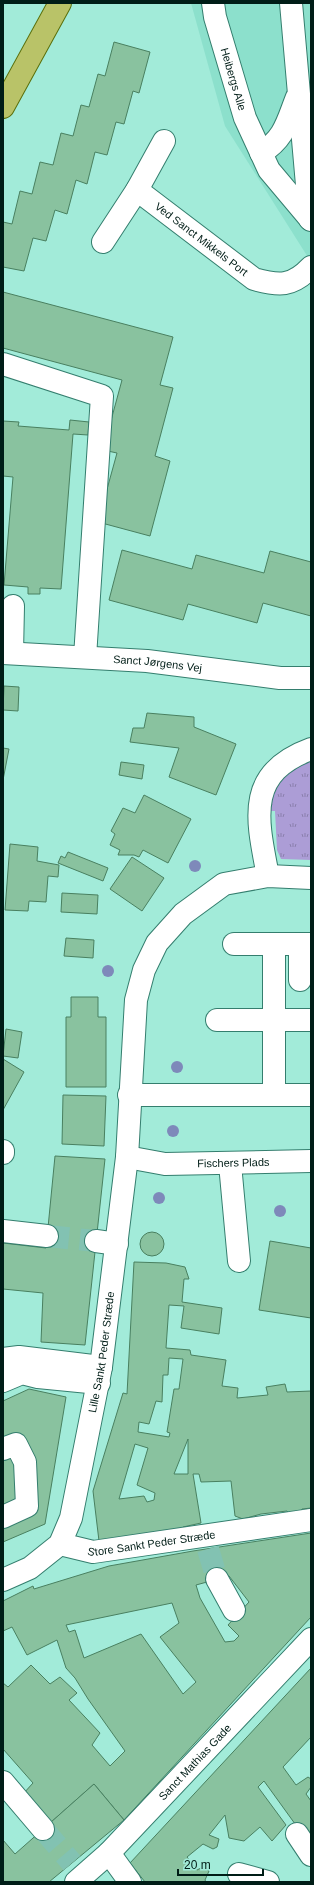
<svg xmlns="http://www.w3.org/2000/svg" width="314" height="1885" viewBox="0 0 314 1885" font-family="Arial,sans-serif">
  <defs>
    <pattern id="grass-tufts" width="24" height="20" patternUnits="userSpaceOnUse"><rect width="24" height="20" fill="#ac9dd6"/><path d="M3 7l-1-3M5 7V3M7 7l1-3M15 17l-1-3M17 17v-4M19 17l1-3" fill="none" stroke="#8a7fad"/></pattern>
  </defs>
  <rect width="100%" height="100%" fill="#a2ebd9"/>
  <polygon fill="#8ce0cc" points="191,3 311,3 311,262 225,126"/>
  <polygon fill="url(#grass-tufts)" points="311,757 311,860 281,859 277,850 275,811 267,811 279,776"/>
  <g fill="#89c29f" stroke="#498060" fill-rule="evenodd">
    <polygon points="114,42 150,52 139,93 133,91 124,124 116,122 107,155 95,152 87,184 76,180 67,214 55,210 46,241 33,238 24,271 3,267 3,222 12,224 20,191 32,194 40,162 53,165 61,133 73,136 81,105 89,107 98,74 105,76"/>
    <polygon points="3,292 173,337 160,385 173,388 155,456 170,461 150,536 98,522 117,453 103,450 122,380 3,348"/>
    <polygon points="70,420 89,422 88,435 73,434 61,589 40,588 40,594 28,594 28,587 4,585 13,477 3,476 3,421 19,422 18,426 69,430"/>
    <polygon points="122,550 192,569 196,555 264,573 270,551 311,562 311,616 263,603 257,623 188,604 183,620 109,600"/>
    <polygon points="4,686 19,687 18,711 3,710"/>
    <polygon points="147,713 194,717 194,727 236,744 216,795 169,777 179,748 130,742 133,728 144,728"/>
    <polygon points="3,748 9,749 3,780"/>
    <polygon points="121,762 144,765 142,779 119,775"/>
    <polygon points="144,795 191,819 168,863 143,850 139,857 134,855 118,855 120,850 110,845 115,834 111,831 123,808 135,813"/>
    <polygon points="10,844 38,847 37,861 59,865 58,877 48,876 46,902 29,901 28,911 5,910"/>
    <polygon points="68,852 108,868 103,881 58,863 61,856 65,858"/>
    <polygon points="132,857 164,878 142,911 110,889"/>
    <polygon points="62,893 98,895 97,914 61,912"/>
    <polygon points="66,938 94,940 93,958 64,956"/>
    <polygon points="71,997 98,997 98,1017 106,1017 106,1087 66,1087 66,1017 71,1017"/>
    <polygon points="6,1029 22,1032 18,1058 3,1056"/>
    <polygon points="3,1059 24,1072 3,1110"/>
    <polygon points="63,1095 106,1096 104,1146 62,1144"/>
    <polygon points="55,1156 105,1159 85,1345 41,1342 43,1293 3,1289 3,1243 46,1248"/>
    <circle cx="152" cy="1244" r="12"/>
    <polygon points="270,1241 311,1248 311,1318 259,1310"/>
    <path d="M134,1262l32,1 19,4 4,12h-5l-2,23 40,6 -3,26 -38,-6 3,-22 -15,-1 -3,43 24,2 1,5 35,5 -4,26 16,2 -1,10 31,-3 -2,-8 19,-3 2,8 24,-1v117l-9,1 -1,3 -12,2 -2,-3 -26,3 -18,5 -8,-3 -4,-35 -30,1 -2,-8h-6l8,49 -18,4 1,3 -85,11 -6,-50 30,-98 4,1zM169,1358l14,1 -4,30h-5l-7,43 3,1 -1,4 -31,-5 1,-10 10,2 7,-23 6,1 1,-27h5zM188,1439v35h-14zM135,1444l13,4 -11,37 18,8 -1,7 -7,2 -3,-6 -25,3z"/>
    <polygon points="29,1389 66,1397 45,1524 3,1542 3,1401"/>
    <path d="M311,1533v84l-187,203 -30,-36 -45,40 -26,-30 10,-11 -30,-34v-66l5,4 23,-22 19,19 10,-7 17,16 -8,7 31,33 -8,12 18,21 15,-15 -37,-52 -13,-21 -9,-10 -9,-28 -30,15 -15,-28 -9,4v-30l30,-15 1,3 75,-23 84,-15zM229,1576l20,26 -21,23 11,11 -5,5 -9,1 -25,-44 -4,-13zM172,1603l7,20 -19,14 36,45 -13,12 -42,-60 -57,24 -9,-28 -6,2 -3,-7z"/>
    <polygon points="311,1668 311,1737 283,1767 296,1785 308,1777 311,1779 311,1787 306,1794 311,1801 311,1846 264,1781 258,1787 286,1825 272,1841 260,1827 244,1841 229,1838 225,1815 209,1835 219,1839 217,1847 213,1849 203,1844 187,1857 197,1870 203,1867 209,1871 205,1880 206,1882 145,1882 130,1863"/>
    <polygon points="94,1784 124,1820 49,1882 3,1882 3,1840 15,1854"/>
  </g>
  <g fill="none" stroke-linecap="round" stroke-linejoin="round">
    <g stroke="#82c2b2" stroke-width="22" stroke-dasharray="22 11" stroke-linecap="butt">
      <polyline points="47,1236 96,1241"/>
      <polyline points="208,1549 217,1579"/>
      <polyline points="43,1829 72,1863"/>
    </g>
    <defs>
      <g id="minor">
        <path id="s1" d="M213,3l2,14 30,101 24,52 42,50"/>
        <polyline points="291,3 310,219"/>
        <path d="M261,153c24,-15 26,-31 36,-56"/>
        <path id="s2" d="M137,190l117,89c25,7 38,8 57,-12"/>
        <polyline points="103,242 137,190 164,141"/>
        <polyline points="3,364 102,396 85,657"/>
        <path id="s3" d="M3,653l144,8 133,17h31"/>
        <polyline points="12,653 13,606"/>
        <path d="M268,876c-11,-57 -23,-103 43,-127"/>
        <polyline points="234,944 311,944"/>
        <polyline points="274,944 274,1095"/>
        <polyline points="300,944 300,980"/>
        <polyline points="217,1020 311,1020"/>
        <polyline points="129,1095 311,1095"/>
        <polyline points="3,1153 3,1151"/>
        <path id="s4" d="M127,1157l38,7 146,-3"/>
        <polyline points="230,1164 239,1261"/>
        <polyline points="3,1231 47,1236"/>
        <polyline points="96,1241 117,1244"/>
        <polyline points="3,1359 19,1357 101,1367"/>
        <polyline points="3,1381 22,1373 38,1377 99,1383"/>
        <polyline points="3,1449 16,1444 25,1462 27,1506 3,1517"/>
        <path id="s5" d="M60,1544l33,8 218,-32"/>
        <polyline points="217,1579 234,1610"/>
        <path id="s6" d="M3,1580l27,-12 30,-24 11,-26 30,-151 26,-210 9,-157 8,-30 13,-27 26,-29 41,-30 44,-8 43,2"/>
        <polyline points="3,1782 43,1829"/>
        <polyline points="297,1834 311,1855"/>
        <polyline points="109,1853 130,1882"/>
        <polyline points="239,1874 268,1882"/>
        <path id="s7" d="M76,1882l33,-29 202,-214"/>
      </g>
      <polyline id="major" points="3,107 60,3"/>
    </defs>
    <use href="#minor" stroke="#347e6e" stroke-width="24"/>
    <use href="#major" stroke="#5a6f0a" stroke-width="24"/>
    <use href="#minor" stroke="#fff" stroke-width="22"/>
    <use href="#major" stroke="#b9c368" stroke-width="22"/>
  </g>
  <g fill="#7e89ba">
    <circle cx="195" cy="866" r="6"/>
    <circle cx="108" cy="971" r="6"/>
    <circle cx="177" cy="1067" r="6"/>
    <circle cx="173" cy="1131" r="6"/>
    <circle cx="159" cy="1198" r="6"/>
    <circle cx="280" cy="1211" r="6"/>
  </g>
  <g text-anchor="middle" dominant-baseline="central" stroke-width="3" stroke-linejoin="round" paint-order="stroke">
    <g font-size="11" fill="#001d17" stroke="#a2ebd9">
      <text stroke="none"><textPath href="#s1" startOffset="79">Heibergs Alle</textPath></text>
      <text stroke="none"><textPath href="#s2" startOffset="81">Ved Sanct Mikkels Port</textPath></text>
      <text stroke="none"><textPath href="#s3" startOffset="155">Sanct Jørgens Vej</textPath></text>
      <text stroke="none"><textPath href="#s4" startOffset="107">Fischers Plads</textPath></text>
      <text stroke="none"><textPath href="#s6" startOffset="265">Lille Sankt Peder Stræde</textPath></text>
      <text stroke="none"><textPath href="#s5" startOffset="93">Store Sankt Peder Stræde</textPath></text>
      <text stroke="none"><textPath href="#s7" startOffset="169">Sanct Mathias Gade</textPath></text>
    </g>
  </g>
  <rect width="314" height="1885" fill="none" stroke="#001d17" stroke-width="8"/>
  <path d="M178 1869v6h85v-6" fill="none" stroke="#001d17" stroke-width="2"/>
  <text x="184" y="1869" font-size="12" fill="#001d17" stroke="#a2ebd9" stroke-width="3" paint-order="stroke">20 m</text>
</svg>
